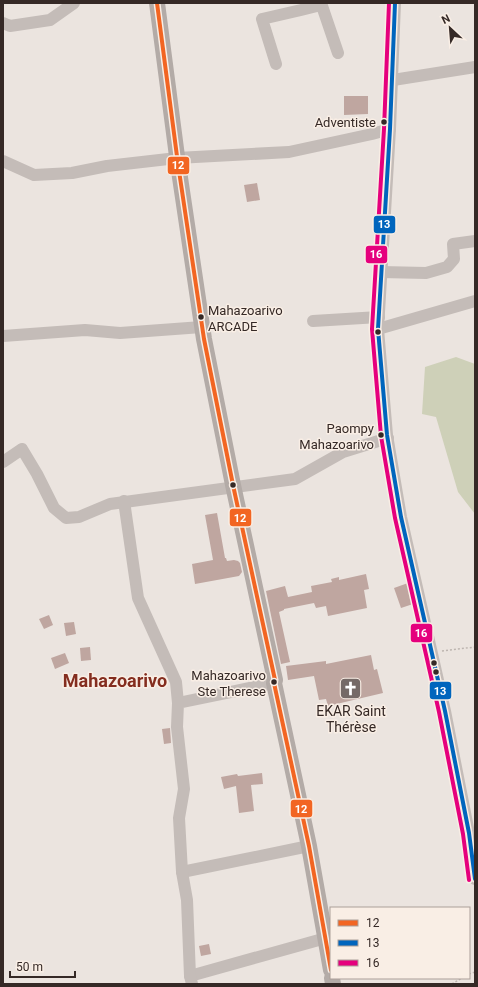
<svg xmlns="http://www.w3.org/2000/svg" width="478" height="987" viewBox="0 0 478 987" font-family="Roboto,sans-serif">
  <rect width="100%" height="100%" fill="#ebe4df"/>
  <polygon fill="#ced0b8" points="456,357 475,364 475,514 458,492 436,417 422,414 425,367"/>
  <g fill="#bfa6a0">
    <polygon points="344,96 368,96 368,114 344,115"/>
    <polygon points="257,183 260,200 247,202 244,185"/>
    <polygon points="217,513 225,558 226,558 227,561 234,560 238,561 240,563 242,572 239,576 195,584 192,564 213,560 205,515"/>
    <polygon points="366,574 369,589 364,590 367,608 328,616 326,606 316,608 314,603 284,609 284,610 279,612 290,662 281,664 266,591 285,586 288,597 312,592 311,586 332,582 331,579 339,577 339,580"/>
    <polygon points="408,583 413,604 401,608 394,588"/>
    <polygon points="49,615 53,625 44,629 39,619"/>
    <polygon points="74,622 76,634 66,636 64,623"/>
    <polygon points="90,647 91,660 81,661 80,648"/>
    <polygon points="65,653 69,663 55,669 51,658"/>
    <polygon points="371,655 374,670 377,669 383,693 328,706 326,699 319,700 314,676 288,680 286,666 326,661 326,664"/>
    <polygon points="170,728 171,743 164,744 162,729"/>
    <polygon points="262,773 263,784 251,785 254,811 239,813 236,786 224,789 221,777 237,774 238,776"/>
    <polygon points="209,944 211,954 201,956 199,946"/>
  </g>
  <g fill="none" stroke-linecap="round" stroke-linejoin="round">
    <g stroke="#bdb5b0" stroke-width="1.5" stroke-dasharray="2 2" stroke-linecap="butt">
      <polyline points="442,651 475,647"/>
      <polyline points="469,974 475,972"/>
      <polyline points="452,984 462,978"/>
    </g>
    <g stroke="#c4bcb8" stroke-width="12">
      <polyline points="321,3 338,53"/>
      <polyline points="395,3 390,129 378,329 387,435 401,517 445,711 469,833 473,867 475,879"/>
      <polyline points="3,23 10,26 50,20 74,3"/>
      <polyline points="276,64 262,19 301,10 321,5"/>
      <polyline points="393,80 475,67"/>
      <polyline points="3,161 34,175 72,173 107,166 177,158 289,152 372,134 390,129"/>
      <polyline points="381,272 426,273 447,267 454,259 453,244 475,241"/>
      <polyline points="313,321 379,317"/>
      <polyline points="378,329 475,301"/>
      <polyline points="3,336 85,330 120,333 202,327"/>
      <polyline points="3,462 22,449 37,474 54,508 66,518 79,517 110,504 295,479 343,452 388,438"/>
      <polyline points="124,501 138,598 176,682 178,703"/>
      <polyline points="182,872 309,846"/>
      <polyline points="190,976 326,938"/>
      <polyline points="192,984 190,976 187,900 182,872 179,818 184,789 177,727 178,703 274,683"/>
    </g>
    <g stroke="#b3aba7" stroke-width="16">
      <polyline points="157,3 178,164 204,339 233,485 275,680 274,683 309,846 331,970"/>
      <polyline points="332,978 333,984"/>
    </g>
    <defs>
      <polyline id="bus-1" points="157,3 178,164 204,339 233,485 275,680 274,683 309,846 331,970"/>
      <polyline id="bus-2" points="395,3 390,129 378,329 387,435 401,517 445,711 469,833 475,879"/>
      <polyline id="bus-3" points="389,3 384,129 372,329 381,436 395,518 439,712 463,834 469,880"/>
    </defs>
    <use href="#bus-1" stroke="#f9eee5" stroke-width="7"/>
    <use href="#bus-2" stroke="#f9eee5" stroke-width="7"/>
    <use href="#bus-3" stroke="#f9eee5" stroke-width="7"/>
    <use href="#bus-1" stroke="#f26522" stroke-width="4"/>
    <use href="#bus-2" stroke="#0065bd" stroke-width="4"/>
    <use href="#bus-3" stroke="#e5007d" stroke-width="4"/>
  </g>
  <defs>
    <symbol id="church-square" viewBox="-11 -11 22 22"><rect x="-9" y="-9" width="18" height="18" rx="4" fill="#756a67" stroke="#f9eee5"/><path d="M-1.2-6h2.4v3.5h3.3v2.4h-3.3V6h-2.4V-.1h-3.3v-2.4h3.3Z" fill="#fff"/></symbol>
  </defs>
  <g fill-rule="evenodd">
    <use href="#church-square" x="338" y="676" width="25" height="25"/>
  </g>
  <g fill="#352926" stroke="#f9eee5" stroke-width="1.5">
    <circle cx="384" cy="122" r="3.5"/>
    <circle cx="201" cy="317" r="3.5"/>
    <circle cx="378" cy="332" r="3.5"/>
    <circle cx="381" cy="435" r="3.5"/>
    <circle cx="233" cy="485" r="3.5"/>
    <circle cx="434" cy="663" r="3.5"/>
    <circle cx="436" cy="672" r="3.5"/>
    <circle cx="274" cy="682" r="3.5"/>
  </g>
  <g text-anchor="middle" dominant-baseline="central" stroke-width="3" stroke-linejoin="round" paint-order="stroke">
    <g font-size="13" fill="#352926" stroke="#f9eee5" text-anchor="end">
      <text x="376" y="122">Adventiste</text>
      <text x="208" y="310" text-anchor="start">Mahazoarivo<tspan x="208" dy="16">ARCADE</tspan></text>
      <text x="374" y="428">Paompy<tspan x="374" dy="16">Mahazoarivo</tspan></text>
      <text x="266" y="675">Mahazoarivo<tspan x="266" dy="16">Ste Therese</tspan></text>
    </g>
    <g font-size="14" fill="#352926" stroke="#f9eee5">
      <text x="351" y="711">EKAR Saint<tspan x="351" dy="16">Thérèse</tspan></text>
    </g>
    <g font-size="18" font-weight="bold" fill="#842d1f" stroke="#f9eee5">
      <text x="115" y="680">Mahazoarivo</text>
    </g>
  </g>
  <g stroke="#f9eee5" stroke-width="1.5">
    <rect x="167" y="156" width="23" height="19" rx="4" fill="#f26522"/>
    <rect x="373" y="215" width="23" height="19" rx="4" fill="#0065bd"/>
    <rect x="365" y="245" width="23" height="19" rx="4" fill="#e5007d"/>
    <rect x="229" y="508" width="23" height="19" rx="4" fill="#f26522"/>
    <rect x="410" y="623" width="23" height="20" rx="4" fill="#e5007d"/>
    <rect x="429" y="681" width="23" height="19" rx="4" fill="#0065bd"/>
    <rect x="290" y="799" width="23" height="19" rx="4" fill="#f26522"/>
  </g>
  <g font-size="11" text-anchor="middle" font-weight="bold" fill="#fff">
    <text x="178" y="169">12</text>
    <text x="384" y="228">13</text>
    <text x="376" y="258">16</text>
    <text x="240" y="522">12</text>
    <text x="421" y="637">16</text>
    <text x="440" y="695">13</text>
    <text x="301" y="813">12</text>
  </g>
  <rect width="478" height="987" fill="none" stroke="#352926" stroke-width="8"/>
  <rect x="330" y="907" width="140" height="72" fill="#f9eee5" stroke="#ab9f99"/>
  <rect x="338" y="920" width="20" height="6" fill="#f26522" stroke="#ab9f99"/>
  <text x="366" y="927" font-size="12" fill="#352926">12</text>
  <rect x="338" y="940" width="20" height="6" fill="#0065bd" stroke="#ab9f99"/>
  <text x="366" y="947" font-size="12" fill="#352926">13</text>
  <rect x="338" y="960" width="20" height="6" fill="#e5007d" stroke="#ab9f99"/>
  <text x="366" y="967" font-size="12" fill="#352926">16</text>
  <g transform="translate(450 28) rotate(334)" stroke="#f9eee5" stroke-width="3" paint-order="stroke">
  <path d="M0-3L7 15L0 10L-7 15Z" fill="#352926"/>
  <text y="-6" font-size="11" font-weight="bold" text-anchor="middle" fill="#352926">N</text>
  </g>
  <path d="M10 971v6h65v-6" fill="none" stroke="#352926" stroke-width="2"/>
  <text x="16" y="971" font-size="12" fill="#352926" stroke="#f9eee5" stroke-width="3" paint-order="stroke">50 m</text>
</svg>
